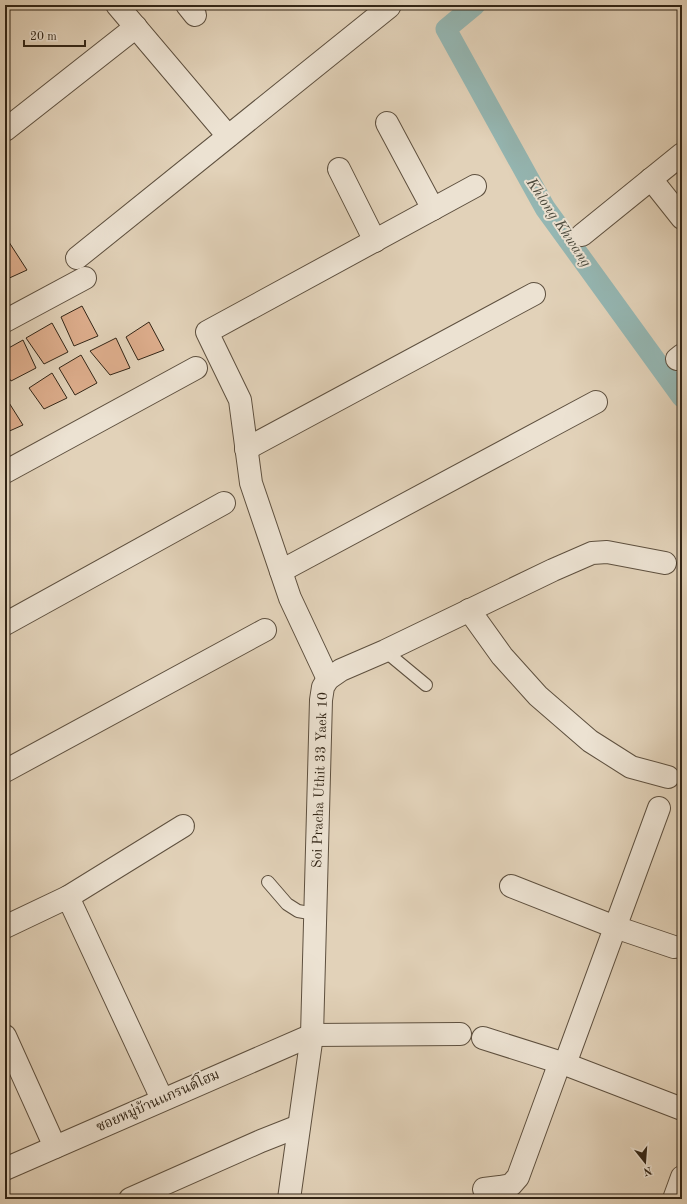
<svg xmlns="http://www.w3.org/2000/svg" width="687" height="1204" viewBox="0 0 687 1204" font-family="'Old Standard TT','Noto Serif Thai',serif">
  <rect width="100%" height="100%" fill="#e2d2b9"/>
  <filter id="stains"><feTurbulence type="fractalNoise" baseFrequency=".005" numOctaves="4"/><feColorMatrix values="0 0 0 0 .2 0 0 0 0 .09 0 0 0 0 .02 0 0 0 .5 -.17"/></filter>
  <radialGradient id="worn" r=".72"><stop offset=".6" stop-color="#630" stop-opacity="0"/><stop offset="1" stop-color="#630" stop-opacity=".3"/></radialGradient>
  <g fill="none" stroke-linecap="round" stroke-linejoin="round">
    <polyline stroke="#95b7b3" stroke-width="21" points="475,5 446,29 545,208 682,397"/>
  </g>
  <g fill="#ddad8c" stroke="#322516">
    <polygon points="7,239 27,270 5,280 5,241"/>
    <polygon points="82,306 98,336 74,346 61,317"/>
    <polygon points="149,322 164,350 138,360 126,337"/>
    <polygon points="52,323 68,352 44,364 26,338"/>
    <polygon points="116,338 130,368 110,375 90,351"/>
    <polygon points="23,340 36,368 11,381 5,372 5,350"/>
    <polygon points="81,355 97,383 75,395 59,368"/>
    <polygon points="52,373 67,398 44,409 29,388"/>
    <polygon points="5,398 6,398 23,425 5,433"/>
  </g>
  <g fill="none" stroke-linecap="round" stroke-linejoin="round">
    <defs>
      <g id="lane">
        <polyline points="385,651 426,685"/>
        <polyline points="268,882 287,904 298,911 315,914"/>
      </g>
      <g id="street">
        <polyline points="117,5 228,136"/>
        <polyline points="187,5 195,15"/>
        <polyline points="387,123 433,209"/>
        <polyline points="5,130 136,27"/>
        <polyline points="339,169 375,241"/>
        <polyline points="651,179 682,218"/>
        <polyline points="582,235 682,154"/>
        <polyline points="77,258 389,7 390,5"/>
        <polyline points="5,321 85,278"/>
        <polyline points="677,359 682,355"/>
        <polyline points="246,449 534,294"/>
        <polyline points="5,472 196,368"/>
        <polyline points="281,571 596,402"/>
        <polyline points="469,610 502,656 538,696 590,741 631,767 668,777"/>
        <polyline points="5,624 224,503"/>
        <polyline points="328,679 290,598 251,483 240,400 207,332 475,186"/>
        <polyline points="5,771 265,630"/>
        <polyline points="511,886 615,927 674,947"/>
        <polyline points="68,897 183,826"/>
        <polyline points="5,927 68,897 162,1099"/>
        <polyline points="5,1036 55,1147"/>
        <polyline points="483,1038 565,1064 682,1109"/>
        <polyline points="565,1064 659,808"/>
        <polyline points="5,1169 312,1035 460,1034"/>
        <polyline points="484,1189 500,1187 511,1185 518,1177 560,1062"/>
        <polyline points="130,1199 261,1141 299,1126"/>
        <polyline points="289,1199 312,1035 321,700 323,687 328,679 341,670 385,651 553,570 592,553 607,552 665,563"/>
        <polyline points="674,1199 682,1177"/>
      </g>
    </defs>
    <use href="#lane" stroke="#5e503f" stroke-width="14"/>
    <use href="#street" stroke="#5e503f" stroke-width="24"/>
    <use href="#lane" stroke="#ece2d2" stroke-width="12"/>
    <use href="#street" stroke="#ece2d2" stroke-width="22"/>
  </g>
  <g text-anchor="middle" dominant-baseline="central" stroke-width="4" stroke-linejoin="round" paint-order="stroke">
    <g font-size="14" fill="#322516" stroke="#ece2d2">
      <text transform="translate(320 780) rotate(-88)">Soi Pracha Uthit 33 Yaek 10</text>
      <text transform="translate(158 1101) rotate(-24)">ซอยหมู่บ้านแกรนด์โฮม</text>
    </g>
    <g font-size="15" font-style="italic" fill="#4b4a3d" stroke="#ece2d2">
      <text transform="translate(558 223) rotate(56)">Khlong Khwang</text>
    </g>
  </g>
  <rect width="687" height="1204" fill="none" stroke="#e2d2b9" stroke-width="20"/>
  <rect x="6" y="6" width="675" height="1192" fill="none" stroke="#322516" stroke-width="2"/>
  <rect x="10" y="10" width="667" height="1184" fill="none" stroke="#322516"/>
  <g transform="translate(645 1162) rotate(163)" stroke="#ece2d2" stroke-width="3" paint-order="stroke">
  <path d="M0-3L7 15L0 10L-7 15Z" fill="#322516"/>
  <text y="-6" font-size="11" font-weight="bold" text-anchor="middle" fill="#322516">N</text>
  </g>
  <path d="M24 40v6h61v-6" fill="none" stroke="#322516" stroke-width="2"/>
  <text x="30" y="40" font-size="12" fill="#322516" stroke="#ece2d2" stroke-width="3" paint-order="stroke">20 m</text>
  <rect width="100%" height="100%" filter="url(#stains)"/>
  <rect width="100%" height="100%" fill="url(#worn)"/>
</svg>
